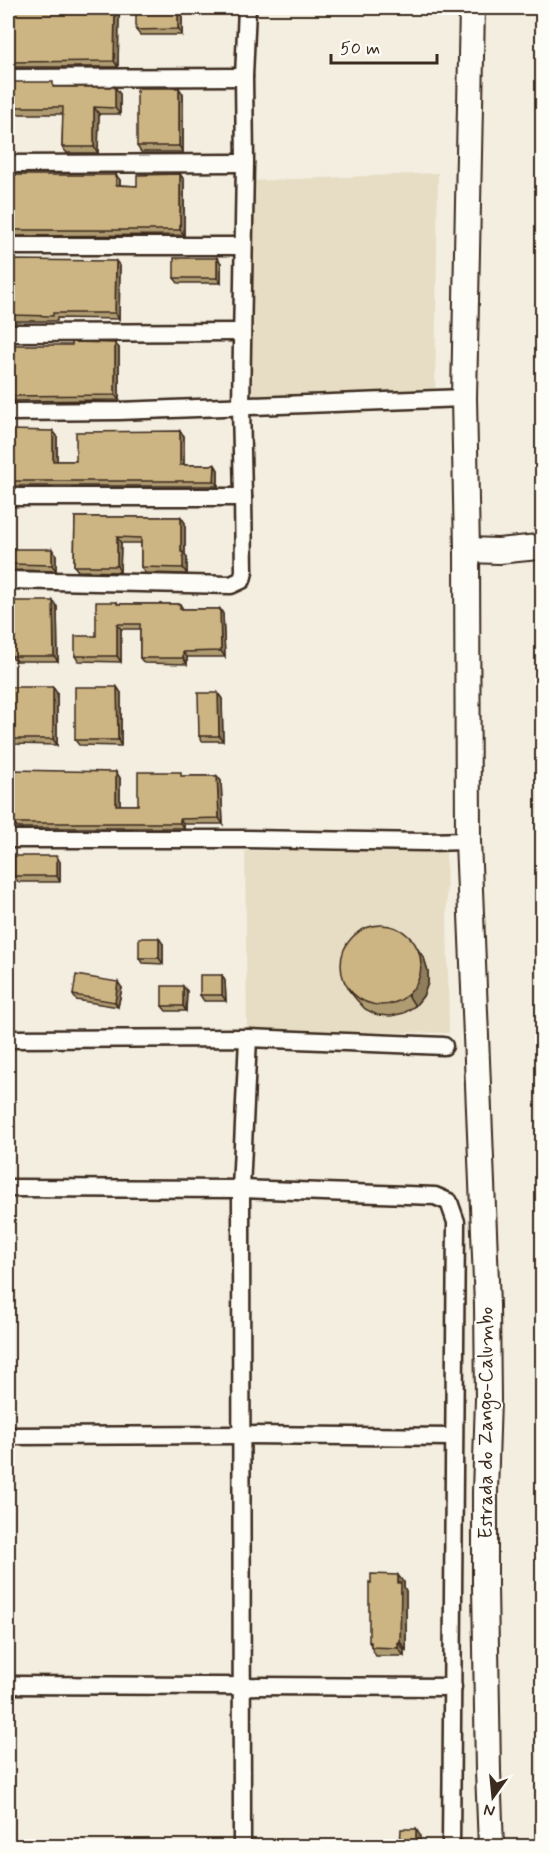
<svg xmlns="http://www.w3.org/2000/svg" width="550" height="1854" viewBox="0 0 550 1854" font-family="Mynerve,sans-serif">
  <rect width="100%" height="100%" fill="#f3eee0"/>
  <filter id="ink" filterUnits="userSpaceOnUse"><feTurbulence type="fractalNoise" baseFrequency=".0167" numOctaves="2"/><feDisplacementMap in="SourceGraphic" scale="12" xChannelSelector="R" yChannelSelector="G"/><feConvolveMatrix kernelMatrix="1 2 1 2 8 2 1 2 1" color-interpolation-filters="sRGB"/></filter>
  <g filter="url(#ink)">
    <g fill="#e7ddc4">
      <polygon points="438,173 435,397 249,403 249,181"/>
      <polygon points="446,848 449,1033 247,1031 245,851"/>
    </g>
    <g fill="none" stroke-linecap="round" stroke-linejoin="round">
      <defs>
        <g id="street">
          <polyline points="8,78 244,77"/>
          <polyline points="8,164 245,163"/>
          <polyline points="8,246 243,246"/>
          <polyline points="8,333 242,332"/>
          <polyline points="8,412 119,411 464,398"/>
          <polyline points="8,497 243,497 241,406 245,163 244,77 247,8"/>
          <polyline points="8,580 231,585 242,580 244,572 243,497"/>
          <polyline points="8,839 246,839 426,842 468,841"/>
          <polyline points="8,1039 248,1038 444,1046"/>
          <polyline points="8,1188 241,1189 435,1196 449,1202 456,1222 451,1846"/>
          <polyline points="8,1436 242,1435 453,1437"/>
          <polyline points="8,1685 453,1687"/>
          <polyline points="242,1846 241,1189 248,1038"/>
        </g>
        <g id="secondary">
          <polyline points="472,8 464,398 467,550 468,841 487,1305 488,1399 485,1492 485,1586 488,1771 491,1846"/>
          <polyline points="467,550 499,551 538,547 542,545"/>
        </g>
      </defs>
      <use href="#street" stroke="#3b2a1e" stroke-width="21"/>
      <use href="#secondary" stroke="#3b2a1e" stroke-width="28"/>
      <use href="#street" stroke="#fdfcf7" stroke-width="16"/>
      <use href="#secondary" stroke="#fdfcf7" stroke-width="24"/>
    </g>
    <g fill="#af9b71" stroke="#3b2a1e" stroke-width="1.5">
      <polygon points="178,9 182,15 182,35 140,35 136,30"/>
      <polygon points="119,15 118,67 13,67 10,62"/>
      <polygon points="56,87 120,94 120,114 99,114 98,153 67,153 62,147 63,114 14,114 10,107"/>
      <polygon points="183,94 183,152 141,152 137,146"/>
      <polygon points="180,174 184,180 184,235 16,236 12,230 116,175 120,180 120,185 137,186"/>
      <polygon points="217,258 221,263 221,283 178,283 174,278"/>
      <polygon points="120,266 119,319 57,318 57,321 14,321 10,315"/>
      <polygon points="119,348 119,400 14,401 10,396"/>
      <polygon points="53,431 57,436 57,461 76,461 180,431 184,436 184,465 215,465 218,470 218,486 13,486 9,481"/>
      <polygon points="75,517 181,517 185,523 185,554 187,558 187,574 145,573 141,567 141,543 121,543 120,572 78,571 74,566"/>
      <polygon points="56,555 56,571 13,570 9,564"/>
      <polygon points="117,602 118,604 180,604 183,609 220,609 223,614 225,657 187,657 187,664 144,663 140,658 140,629 121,629 121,662 78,661 75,656 96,636"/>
      <polygon points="57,607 58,661 15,661 11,656"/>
      <polygon points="117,687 121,693 121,746 79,745 75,740"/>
      <polygon points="57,693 57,745 14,744 10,739"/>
      <polygon points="218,693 222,699 223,741 202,741 199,736"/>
      <polygon points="116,772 120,778 120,805 138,805 184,776 217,776 221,781 223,824 184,824 184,828 17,828 14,823 14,793 11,790"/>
      <polygon points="60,862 60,882 18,882 14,876"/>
      <polygon points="163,944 163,964 142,963 139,958"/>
      <polygon points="424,958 428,971 428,983 423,996 415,1006 404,1013 391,1016 377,1015 365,1009 356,999 348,989"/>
      <polygon points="222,975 225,981 226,1001 204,1001 200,995"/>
      <polygon points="122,988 118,1007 76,1000 73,995"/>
      <polygon points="187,991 186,1011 166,1011 162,1006"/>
      <polygon points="404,1583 404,1587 406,1591 406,1650 404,1650 404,1656 376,1656 371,1647 371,1645 369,1642"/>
    </g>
    <g fill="#8f7e5c" stroke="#3b2a1e" stroke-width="1.5">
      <polygon points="115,9 119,15 118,67 114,61"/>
      <polygon points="178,9 182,15 182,35 178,29"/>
      <polygon points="115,87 120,94 120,114 115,108"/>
      <polygon points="179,88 183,94 183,152 179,146"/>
      <polygon points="94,107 99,114 98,153 94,147"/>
      <polygon points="180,174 184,180 184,235 180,230"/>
      <polygon points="116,175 120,180 120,191 116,185"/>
      <polygon points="217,258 221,263 221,283 217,278"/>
      <polygon points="116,261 120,266 119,319 115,313"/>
      <polygon points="115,343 119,348 119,400 115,395"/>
      <polygon points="53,431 57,436 57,466 53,461"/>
      <polygon points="180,431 184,436 184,470 180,465"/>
      <polygon points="215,465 218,470 218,486 214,481"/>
      <polygon points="181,517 185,523 185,554 187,558 187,574 183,568 181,552"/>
      <polygon points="117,537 121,543 120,572 117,566"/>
      <polygon points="52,549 56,555 56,571 52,565"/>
      <polygon points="53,601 57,607 58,661 54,656"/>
      <polygon points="220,609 223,614 225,657 221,651"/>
      <polygon points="117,624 121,629 121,662 117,656"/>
      <polygon points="183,652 187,657 187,664 183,658"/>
      <polygon points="53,687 57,693 57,745 53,739"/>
      <polygon points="117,687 121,693 121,746 118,740"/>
      <polygon points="218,693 222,699 223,741 219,736"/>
      <polygon points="116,772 120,778 120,810 116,805"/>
      <polygon points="217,776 221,781 223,824 219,818"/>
      <polygon points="180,819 184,824 184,828 180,823"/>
      <polygon points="57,856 60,862 60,882 57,876"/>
      <polygon points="159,938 163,944 163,964 159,958"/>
      <polygon points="417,948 424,958 428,971 428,983 423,996 415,1006 408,995"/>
      <polygon points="222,975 225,981 226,1001 222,995"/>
      <polygon points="118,982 122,988 118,1007 115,1002"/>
      <polygon points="183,986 187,991 186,1011 183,1006"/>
      <polygon points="398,1575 404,1583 404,1587 406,1591 406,1650 400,1642"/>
      <polygon points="398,1642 404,1650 404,1656 398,1648"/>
      <polygon points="416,1829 420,1835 420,1846 416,1846"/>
    </g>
    <g fill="#ccb483" stroke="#3b2a1e" stroke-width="1.5">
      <polygon points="10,9 115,9 114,61 10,62"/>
      <polygon points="136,9 178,9 178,29 136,30"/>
      <polygon points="10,82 53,82 53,87 115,87 115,108 94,107 94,147 62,147 63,107 10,107"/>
      <rect x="137" y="88" width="42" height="58"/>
      <polygon points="180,174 180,230 12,230 10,175 116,175 116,185 137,186 137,175"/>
      <rect x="174" y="258" width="43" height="20"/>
      <polygon points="10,260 116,261 115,313 53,313 53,316 10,315"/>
      <polygon points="72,342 115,343 115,395 10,396 11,345 72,345"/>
      <polygon points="10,430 53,431 53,461 76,461 76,432 180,431 180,465 215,465 214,481 9,481"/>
      <polygon points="75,517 181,517 181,552 183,552 183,568 141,567 141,538 117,537 117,566 74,566"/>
      <polygon points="9,549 52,549 52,565 9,564"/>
      <polygon points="10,601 53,601 54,656 11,656"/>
      <polygon points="96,602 117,602 117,604 180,604 180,609 220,609 221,651 183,652 183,658 140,658 140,624 117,624 117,656 75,656 75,636 96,636"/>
      <rect x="10" y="687" width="43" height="52"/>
      <polygon points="75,687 117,687 118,740 75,740"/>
      <polygon points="198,693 218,693 219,736 199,736"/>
      <polygon points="11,770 116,772 116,805 138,805 138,772 181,772 181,776 217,776 219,818 180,819 180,823 14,823 14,790 11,790"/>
      <rect x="14" y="856" width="43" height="20"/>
      <circle cx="381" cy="965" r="40"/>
      <rect x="139" y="938" width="20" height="20"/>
      <polygon points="76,975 118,982 115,1002 73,995"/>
      <rect x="200" y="975" width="22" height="20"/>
      <rect x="162" y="986" width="21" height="20"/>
      <polygon points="371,1574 398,1575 398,1583 401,1583 400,1642 398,1642 398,1648 371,1647 371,1642 369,1642 369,1582 371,1583"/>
      <polygon points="401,1829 416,1829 416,1846 400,1846"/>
    </g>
  </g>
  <g text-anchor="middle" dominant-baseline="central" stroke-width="4.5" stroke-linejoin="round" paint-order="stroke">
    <g font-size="20" fill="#3b2a1e" stroke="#fdfcf7">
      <text transform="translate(486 1423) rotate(-90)">Estrada do Zango-Calumbo</text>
    </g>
  </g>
  <rect width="550" height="1854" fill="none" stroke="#fdfcf7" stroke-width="30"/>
  <rect x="15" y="15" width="520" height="1824" fill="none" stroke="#3b2a1e" stroke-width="2" filter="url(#ink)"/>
  <g transform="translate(493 1797) rotate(195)" stroke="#fdfcf7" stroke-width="4.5" paint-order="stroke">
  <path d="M0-4.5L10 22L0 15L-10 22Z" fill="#3b2a1e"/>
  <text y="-9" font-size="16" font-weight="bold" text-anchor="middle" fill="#3b2a1e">N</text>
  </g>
  <path d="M331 54v9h106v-9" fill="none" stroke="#3b2a1e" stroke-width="3"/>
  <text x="340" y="54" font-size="18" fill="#3b2a1e" stroke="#fdfcf7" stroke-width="4.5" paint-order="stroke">50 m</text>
</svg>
